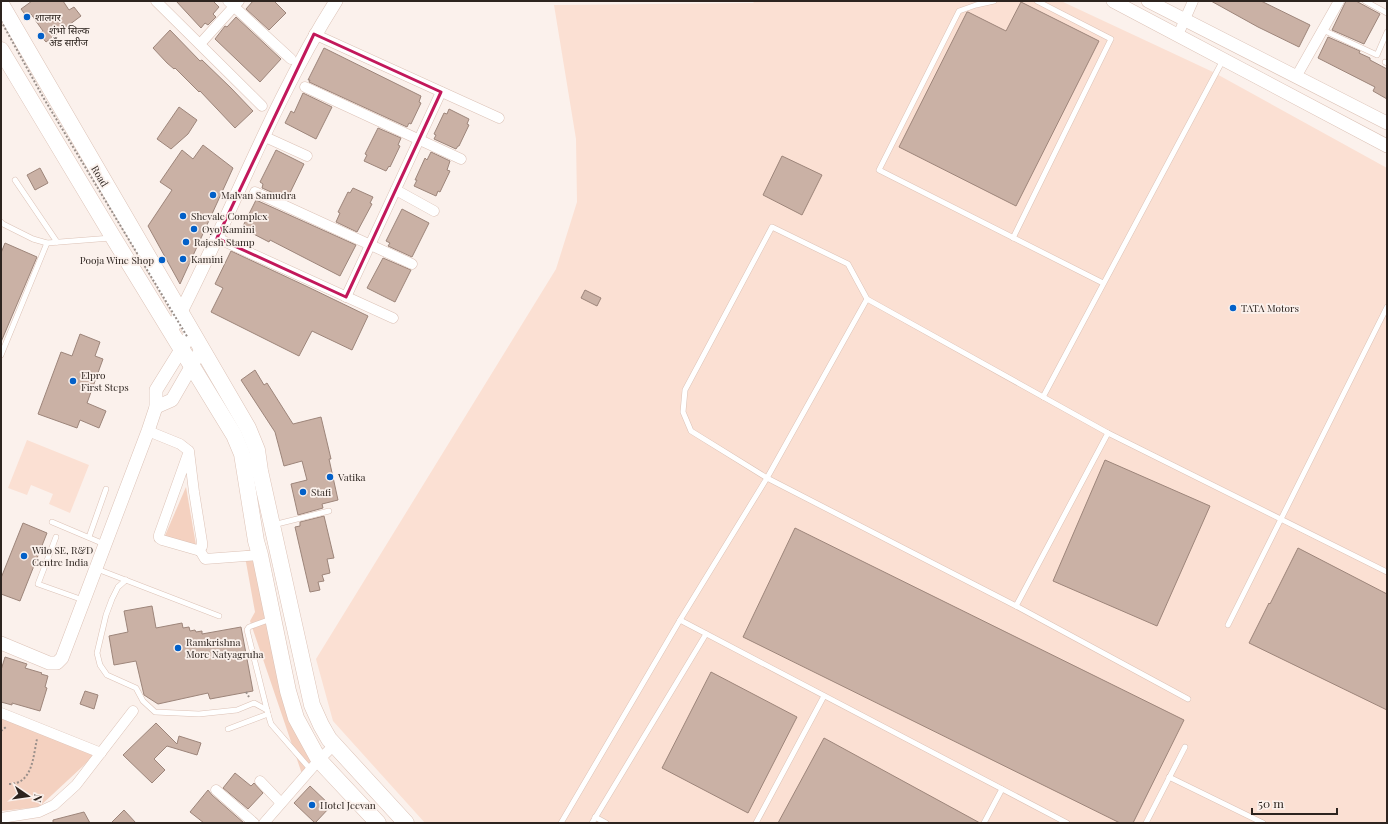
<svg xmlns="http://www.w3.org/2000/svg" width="1388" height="824" viewBox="0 0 1388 824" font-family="'Playfair Display','Noto Sans Devanagari',serif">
  <rect width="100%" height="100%" fill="#fbf1ec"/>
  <g fill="#fbe0d3">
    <polygon points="755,1 1061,1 1213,72 1387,168 1387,823 425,823 333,721 316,659 556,269 577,202 576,139 554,5 753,3"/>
    <polygon points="27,440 89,465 70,513 49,504 53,494 31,485 27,495 8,488"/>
  </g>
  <g fill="#f4d1c0">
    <polygon points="186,487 196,545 164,538"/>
    <polygon points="256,549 294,718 318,759 302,774 250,621 255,612 244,551"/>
    <polygon points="1,718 96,754 39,807 1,811"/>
  </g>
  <g fill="#cab1a5" stroke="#9d857a">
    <polygon points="32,1 63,1 69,10 74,7 81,16 46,42 39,34 43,31 31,14 27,17 21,9"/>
    <polygon points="176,1 213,1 219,7 213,14 216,17 208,25 205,23 201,28"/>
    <polygon points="253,1 274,1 286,13 269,30 246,9"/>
    <polygon points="1211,1 1261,1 1310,25 1299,47 1258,27"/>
    <polygon points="1346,1 1356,1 1380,14 1364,44 1332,30"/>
    <polygon points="1021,2 1099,41 1016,206 899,147 967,12 968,12 1006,31"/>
    <polygon points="236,17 281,59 260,82 215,39 225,26 227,27"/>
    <polygon points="170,30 200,61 202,60 231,88 253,111 235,128 200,91 199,92 175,68 174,69 167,63 153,48"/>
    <polygon points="1328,37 1360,51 1359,53 1370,58 1370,60 1387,69 1387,99 1373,91 1375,87 1318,58"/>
    <polygon points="324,48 421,96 419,102 421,103 411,124 409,123 407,127 309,82 310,80 308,80"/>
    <polygon points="303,93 332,107 316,139 285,123 291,111 294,113"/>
    <polygon points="179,107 197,120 188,134 171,149 157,139"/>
    <polygon points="449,109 469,119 467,124 469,125 459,146 458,146 456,149 434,139 436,135 434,134 444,113 447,114"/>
    <polygon points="378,128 401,138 398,145 400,146 390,167 389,166 386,171 364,161 367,155 365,154"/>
    <polygon points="203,145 233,168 180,284 148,226 172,190 160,182 182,150 193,159"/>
    <polygon points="276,150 304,164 287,199 262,188 263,184 260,182"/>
    <polygon points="431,152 450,161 447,170 450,171 440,192 438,191 436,196 414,186 417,180 415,180 425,158 427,160"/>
    <polygon points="782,156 822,175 802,215 763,195"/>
    <polygon points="40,168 48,183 35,190 27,175"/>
    <polygon points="353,188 373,197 370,203 372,204 357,232 336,222 340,213 338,212 348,192 350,193"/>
    <polygon points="256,200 356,245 340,276 270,240 269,242 242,228"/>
    <polygon points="402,209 429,223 412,257 388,246 390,243 386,241"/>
    <polygon points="5,243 37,257 1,342 1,253"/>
    <polygon points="231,251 308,287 368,316 352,350 312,331 299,356 211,312 223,288 215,284"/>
    <polygon points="383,258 411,270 395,302 367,288"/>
    <polygon points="585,290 601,298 597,306 581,298"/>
    <polygon points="80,334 100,342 95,356 103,359 87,403 106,411 99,428 80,420 77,428 38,414 61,352 72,356"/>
    <polygon points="255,370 264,385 267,383 293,424 321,417 331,459 329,459 338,500 322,504 323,508 298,515 291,484 307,480 302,461 284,466 275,432 241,380"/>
    <polygon points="1105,460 1210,506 1157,626 1053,581"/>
    <polygon points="324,516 334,558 327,559 330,573 322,575 324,581 318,582 320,590 310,592 295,527 300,526 300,522"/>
    <polygon points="23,523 47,533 20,601 1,594 1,578"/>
    <polygon points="795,528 1184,720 1133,823 1120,823 743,637"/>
    <polygon points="1298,548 1387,594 1387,710 1249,643 1269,603 1270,604"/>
    <polygon points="152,606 156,628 182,623 183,628 189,627 190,631 195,630 196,632 202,631 202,634 241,627 253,691 210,699 208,693 158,704 144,695 136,661 114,665 109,636 128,632 124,611"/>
    <polygon points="5,657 27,664 25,668 42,673 41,674 48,676 45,687 47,688 40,711 12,703 12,705 1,702 1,670"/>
    <polygon points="711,672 797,717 748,813 662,768"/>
    <polygon points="85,691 98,695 94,709 80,704"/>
    <polygon points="156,723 177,744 179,736 201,743 197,755 167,746 154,759 165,770 152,783 123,755"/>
    <polygon points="824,738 980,823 778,823"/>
    <polygon points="235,773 251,786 254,783 263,793 248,809 223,788"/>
    <polygon points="310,786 331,806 315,823 294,803"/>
    <polygon points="208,790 212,795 244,823 204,823 190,812"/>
    <polygon points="124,810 136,823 111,823"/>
    <polygon points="84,812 90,823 53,823 53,820"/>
  </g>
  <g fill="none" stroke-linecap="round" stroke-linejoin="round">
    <defs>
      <g id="service">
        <polyline points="994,1 976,5 959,11 879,170 1103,283"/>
        <polyline points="1365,1 1387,13"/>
        <polyline points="1323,30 1377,55 1387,32"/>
        <polyline points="1385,62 1387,63"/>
        <polyline points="15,180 57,242"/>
        <polyline points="1,222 3,224 33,239 47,243 111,238"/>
        <polyline points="1013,238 1111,39 1037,1"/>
        <polyline points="1,355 47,243"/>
        <polyline points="1043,397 1223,60"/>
        <polyline points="52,522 104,544"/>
        <polyline points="273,525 329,511"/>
        <polyline points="56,537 38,584 83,600"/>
        <polyline points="89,537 106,489"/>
        <polyline points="97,569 219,616"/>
        <polyline points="126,580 118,587 112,599 106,615 97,653 100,665 107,675 136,688 143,701 155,712 199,714 237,710 254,703 267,710"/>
        <polyline points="1016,606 1108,433"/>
        <polyline points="271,619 249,627 247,630 268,714 271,724 311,770"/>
        <polyline points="680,620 1067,823"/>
        <polyline points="1228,625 1387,307"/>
        <polyline points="1188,699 1016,606 767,478 691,431 683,412 685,390 772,227 848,264 867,299 1108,433 1387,572"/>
        <polyline points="228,729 268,714"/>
        <polyline points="1169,777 1263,823"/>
        <polyline points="595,817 606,823"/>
        <polyline points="561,823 680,620 767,478 867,299"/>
        <polyline points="592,823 706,634"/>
        <polyline points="756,823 824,696"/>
        <polyline points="984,823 1002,789"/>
        <polyline points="1146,823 1185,747"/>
      </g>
      <g id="minor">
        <polyline points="156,1 262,106"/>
        <polyline points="228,1 291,59"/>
        <polyline points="314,34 499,118"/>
        <polyline points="1178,35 1193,1"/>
        <polyline points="200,44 239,1"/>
        <polyline points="1296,77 1339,1"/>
        <polyline points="305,87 461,159"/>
        <polyline points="263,136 307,156"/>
        <polyline points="396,190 434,211"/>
        <polyline points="255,192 412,264"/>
        <polyline points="217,238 393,318"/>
        <polyline points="346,297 441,92"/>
        <polyline points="148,431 180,444 189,451 194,492 202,542 202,547 197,550 162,540 159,538 159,535 189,451"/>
        <polyline points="199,549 205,559 260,555"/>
        <polyline points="1,713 101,753"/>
        <polyline points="260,781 281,803"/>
        <polyline points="216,790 254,823"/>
        <polyline points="1,818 39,812 54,805 76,785 133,711"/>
        <polyline points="264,823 319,760 334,745"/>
      </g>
      <g id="tertiary">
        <polyline points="1113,1 1387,146"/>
        <polyline points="1148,1 1387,123"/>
        <path d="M171,331c58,-109 99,-226 165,-330"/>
        <polyline points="156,407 172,400 202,348"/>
        <polyline points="1,643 49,663 57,663 62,658 148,431 156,407 156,390 192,332"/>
      </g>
      <g id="primary">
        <polyline points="1,4 248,428 257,450 260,471 312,705 321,725 329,739 406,823"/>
        <polyline points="1,50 113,237 234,435 242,454 256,541 260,555 288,691 296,718 319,760 378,823"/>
      </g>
    </defs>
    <use href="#service" stroke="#dcc2b6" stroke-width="6"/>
    <use href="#minor" stroke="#dcc2b6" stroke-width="11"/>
    <use href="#tertiary" stroke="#dcc2b6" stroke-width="14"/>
    <use href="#primary" stroke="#dcc2b6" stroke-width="17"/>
    <g stroke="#998f8a" stroke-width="2" stroke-dasharray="2 2" stroke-linecap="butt">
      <polyline points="246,692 249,697"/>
      <polyline points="1,731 6,727"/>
      <path d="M9,784c24,0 24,-28 28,-45"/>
    </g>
    <use href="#service" stroke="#fff" stroke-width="5"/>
    <use href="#minor" stroke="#fff" stroke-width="10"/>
    <use href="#tertiary" stroke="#fff" stroke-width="13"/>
    <use href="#primary" stroke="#fff" stroke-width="16"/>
    <polyline stroke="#998f8a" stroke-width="2" stroke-dasharray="2 2" stroke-linecap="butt" points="1,21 43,97 188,338"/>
  </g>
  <path fill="none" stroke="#c2185b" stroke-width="3" stroke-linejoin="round" d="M314,34l127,58 -95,205 -129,-59z"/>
  <g fill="#0260c9" stroke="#fbf1ec" stroke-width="1.5">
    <circle cx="27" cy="17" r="4"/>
    <circle cx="41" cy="36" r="4"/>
    <circle cx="213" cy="195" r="4"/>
    <circle cx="183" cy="216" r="4"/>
    <circle cx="194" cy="229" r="4"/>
    <circle cx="186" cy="242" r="4"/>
    <circle cx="183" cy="259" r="4"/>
    <circle cx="162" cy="260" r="4"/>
    <circle cx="1233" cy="308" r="4"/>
    <circle cx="73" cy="381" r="4"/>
    <circle cx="330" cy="477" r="4"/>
    <circle cx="303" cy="492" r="4"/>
    <circle cx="24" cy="556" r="4"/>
    <circle cx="178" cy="648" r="4"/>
    <circle cx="312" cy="805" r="4"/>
  </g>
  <g text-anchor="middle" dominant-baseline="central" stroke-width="3.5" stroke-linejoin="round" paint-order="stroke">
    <g font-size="10" fill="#2d241f" stroke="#fbf1ec" text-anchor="start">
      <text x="35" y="17">शालगर</text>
      <text x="49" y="30">शंभो सिल्क<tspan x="49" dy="12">अँड सारीज</tspan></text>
      <text x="221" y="195">Malvan Samudra</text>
      <text x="191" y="216">Shevale Complex</text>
      <text x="202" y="229">Oyo Kamini</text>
      <text x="194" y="242">Rajesh Stamp</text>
      <text x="191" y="259">Kamini</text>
      <text x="154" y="260" text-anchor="end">Pooja Wine Shop</text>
      <text x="1241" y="308">TATA Motors</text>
      <text x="81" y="375">Elpro<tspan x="81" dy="12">First Steps</tspan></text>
      <text x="338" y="477">Vatika</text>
      <text x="311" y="492">Stafi</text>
      <text x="32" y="550">Wilo SE, R&amp;D<tspan x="32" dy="12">Centre India</tspan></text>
      <text x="186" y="642">Ramkrishna<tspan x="186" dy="12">More Natyagruha</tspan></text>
      <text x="320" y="805">Hotel Jeevan</text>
    </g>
    <g font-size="10" fill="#2d241f" stroke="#fbf1ec">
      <text transform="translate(100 176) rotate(59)">Road</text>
    </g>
  </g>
  <rect width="1388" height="824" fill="none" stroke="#2d241f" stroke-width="4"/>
  <g transform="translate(28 796) rotate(103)" stroke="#fbf1ec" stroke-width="3" paint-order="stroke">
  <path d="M0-3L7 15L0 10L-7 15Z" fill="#2d241f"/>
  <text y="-6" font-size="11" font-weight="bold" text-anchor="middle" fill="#2d241f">N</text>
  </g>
  <path d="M1252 808v6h85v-6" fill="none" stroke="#2d241f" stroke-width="2"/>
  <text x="1258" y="808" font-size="12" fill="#2d241f" stroke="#fbf1ec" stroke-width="3" paint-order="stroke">50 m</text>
</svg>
